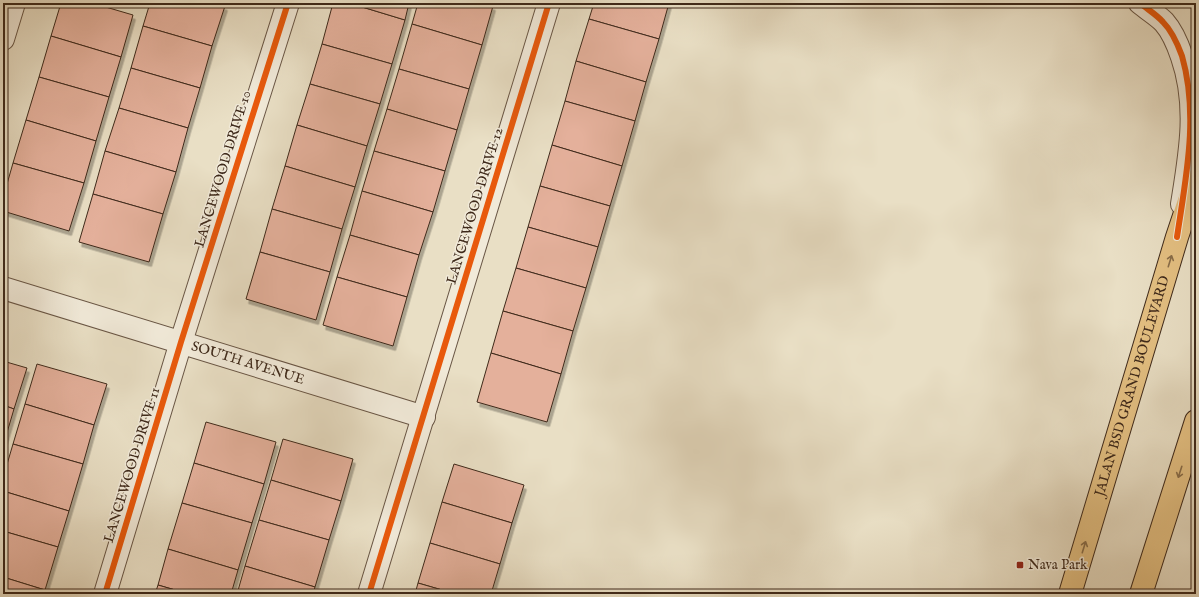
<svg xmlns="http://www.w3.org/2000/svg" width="1199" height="597" viewBox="0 0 1199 597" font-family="'IM FELL English',serif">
  <defs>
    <filter id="shadow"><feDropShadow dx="2.5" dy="4.5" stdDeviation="0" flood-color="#0004"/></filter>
  </defs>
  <rect width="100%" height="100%" fill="#e9dfc5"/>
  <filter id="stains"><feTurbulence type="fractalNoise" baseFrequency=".005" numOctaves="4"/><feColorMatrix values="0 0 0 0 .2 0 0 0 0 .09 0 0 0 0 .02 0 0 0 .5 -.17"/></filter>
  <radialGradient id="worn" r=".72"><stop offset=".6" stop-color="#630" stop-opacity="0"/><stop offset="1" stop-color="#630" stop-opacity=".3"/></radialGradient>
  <g fill="#e4b09b" stroke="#3e291a" filter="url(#shadow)">
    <polygon points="61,3 92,3 133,15 121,57 51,36"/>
    <polygon points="150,3 214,3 225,6 212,46 143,26"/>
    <polygon points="333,3 349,3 405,20 392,64 322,44"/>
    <polygon points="349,3 409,3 405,20"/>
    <polygon points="418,3 483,3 493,6 482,45 412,24"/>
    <polygon points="594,3 669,3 659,39 589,19"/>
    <polygon points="589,19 659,39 646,82 576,61"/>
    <polygon points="412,24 482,45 469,89 399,69"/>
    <polygon points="143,26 212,46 200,88 131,68"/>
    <polygon points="51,36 121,57 109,97 39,77"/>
    <polygon points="322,44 392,64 380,104 310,84"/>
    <polygon points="576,61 646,82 635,121 565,101"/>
    <polygon points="131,68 200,88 188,128 119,108"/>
    <polygon points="399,69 469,89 457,130 387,109"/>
    <polygon points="39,77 109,97 96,141 26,120"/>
    <polygon points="310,84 380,104 367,146 297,125"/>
    <polygon points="565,101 635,121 622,166 552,145"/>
    <polygon points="119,108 188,128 176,172 105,151"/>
    <polygon points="387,109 457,130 445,171 374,151"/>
    <polygon points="26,120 96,141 84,183 13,163"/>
    <polygon points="297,125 367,146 355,187 285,166"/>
    <polygon points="552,145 622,166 610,206 540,186"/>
    <polygon points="105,151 176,172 163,214 93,194"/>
    <polygon points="374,151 445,171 433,212 362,191"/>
    <polygon points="13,163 84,183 69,231 3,211 3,198"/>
    <polygon points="285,166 355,187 342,229 272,209"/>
    <polygon points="540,186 610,206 598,247 528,227"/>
    <polygon points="362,191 433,212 419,255 350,235"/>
    <polygon points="93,194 163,214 149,262 79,242"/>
    <polygon points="272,209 342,229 330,272 260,252"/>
    <polygon points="528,227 598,247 586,288 516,268"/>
    <polygon points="350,235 419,255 407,297 337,277"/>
    <polygon points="260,252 330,272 316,320 246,299"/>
    <polygon points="516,268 586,288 573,331 503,311"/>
    <polygon points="337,277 407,297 393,346 323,325"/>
    <polygon points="503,311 573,331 561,374 491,353"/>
    <polygon points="491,353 561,374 547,422 477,402"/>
    <polygon points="3,361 27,368 14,409 3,405"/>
    <polygon points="37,364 107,384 94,425 25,404"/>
    <polygon points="25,404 94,425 83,464 13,444"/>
    <polygon points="3,405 14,409 3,446"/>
    <polygon points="206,422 276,442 264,484 194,463"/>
    <polygon points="283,439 353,459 341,501 271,480"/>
    <polygon points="13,444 83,464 69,511 3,491 3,478"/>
    <polygon points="194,463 264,484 252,523 182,503"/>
    <polygon points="454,464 524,485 512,523 442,502"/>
    <polygon points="271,480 341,501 329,540 259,520"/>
    <polygon points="3,491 69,511 58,547 3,531"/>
    <polygon points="442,502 512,523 500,564 430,543"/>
    <polygon points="182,503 252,523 238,570 168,549"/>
    <polygon points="259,520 329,540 315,587 245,566"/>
    <polygon points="3,531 58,547 45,590 3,577"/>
    <polygon points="430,543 500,564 491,594 456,594 418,583"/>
    <polygon points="168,549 238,570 231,594 189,594 158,585"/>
    <polygon points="245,566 315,587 313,594 237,594"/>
    <polygon points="3,577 45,590 44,594 3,594"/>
    <polygon points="418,583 456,594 415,594"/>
    <polygon points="158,585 189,594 155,594"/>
  </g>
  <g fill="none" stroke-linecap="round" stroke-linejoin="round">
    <defs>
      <g id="minor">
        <path d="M1140,3c7,6 17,12 24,19 8,9 14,23 18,35 17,49 8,97 0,147"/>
        <polyline points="3,39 14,3"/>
        <path id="s1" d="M3,288l421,129"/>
        <polyline points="105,594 181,342 288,3"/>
        <polyline points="369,594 549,3"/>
      </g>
      <g id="primary">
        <path id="s2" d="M1070,594l107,-357 19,-57"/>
        <polyline points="1141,594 1196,421"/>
      </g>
    </defs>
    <use href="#minor" stroke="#695645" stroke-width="24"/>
    <use href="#primary" stroke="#3e291a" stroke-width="24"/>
    <use href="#minor" stroke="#f1ead9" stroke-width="22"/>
    <use href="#primary" stroke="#e4c082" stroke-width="22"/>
    <defs>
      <g id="cycleway">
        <path d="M1140,3c7,6 17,12 23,19 9,9 15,23 19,34 17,59 4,121 -5,181"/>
        <polyline points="105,594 181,342 288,3"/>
        <polyline points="369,594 549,3"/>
      </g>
    </defs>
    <use href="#cycleway" stroke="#f1ead9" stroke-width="8"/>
    <use href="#cycleway" stroke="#e8590c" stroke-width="6"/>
  </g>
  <defs><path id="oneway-shaft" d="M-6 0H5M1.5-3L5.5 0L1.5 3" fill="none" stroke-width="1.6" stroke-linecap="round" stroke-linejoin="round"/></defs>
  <g stroke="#896d49">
    <use href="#oneway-shaft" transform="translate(1170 261) rotate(-73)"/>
    <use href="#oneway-shaft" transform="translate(1180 472) rotate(108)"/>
    <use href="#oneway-shaft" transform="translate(1084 547) rotate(-73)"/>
  </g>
  <rect fill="#8f2418" stroke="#f1ead9" stroke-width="1.5" x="1016" y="561" width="8" height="8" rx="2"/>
  <g text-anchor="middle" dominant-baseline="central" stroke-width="3" stroke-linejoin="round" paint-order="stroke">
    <g font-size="14" fill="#3e291a" stroke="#f1ead9">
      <text transform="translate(223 169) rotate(-73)">LANCEWOOD DRIVE 10</text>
      <text transform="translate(475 206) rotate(-73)">LANCEWOOD DRIVE 12</text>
      <text stroke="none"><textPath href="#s1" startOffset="256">SOUTH AVENUE</textPath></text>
      <text stroke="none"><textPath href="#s2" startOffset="217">JALAN BSD GRAND BOULEVARD</textPath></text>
      <text transform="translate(132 465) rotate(-73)">LANCEWOOD DRIVE 11</text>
    </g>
    <g font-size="14" fill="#3e291a" stroke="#f1ead9" text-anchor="start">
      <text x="1028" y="565">Nava Park</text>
    </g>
  </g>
  <rect width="1199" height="597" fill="none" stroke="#e9dfc5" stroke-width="16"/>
  <rect x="4" y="4" width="1191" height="589" fill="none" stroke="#3e291a" stroke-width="2"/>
  <rect x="8" y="8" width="1183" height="581" fill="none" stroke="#3e291a"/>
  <rect width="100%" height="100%" filter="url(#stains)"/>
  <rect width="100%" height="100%" fill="url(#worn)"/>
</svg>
